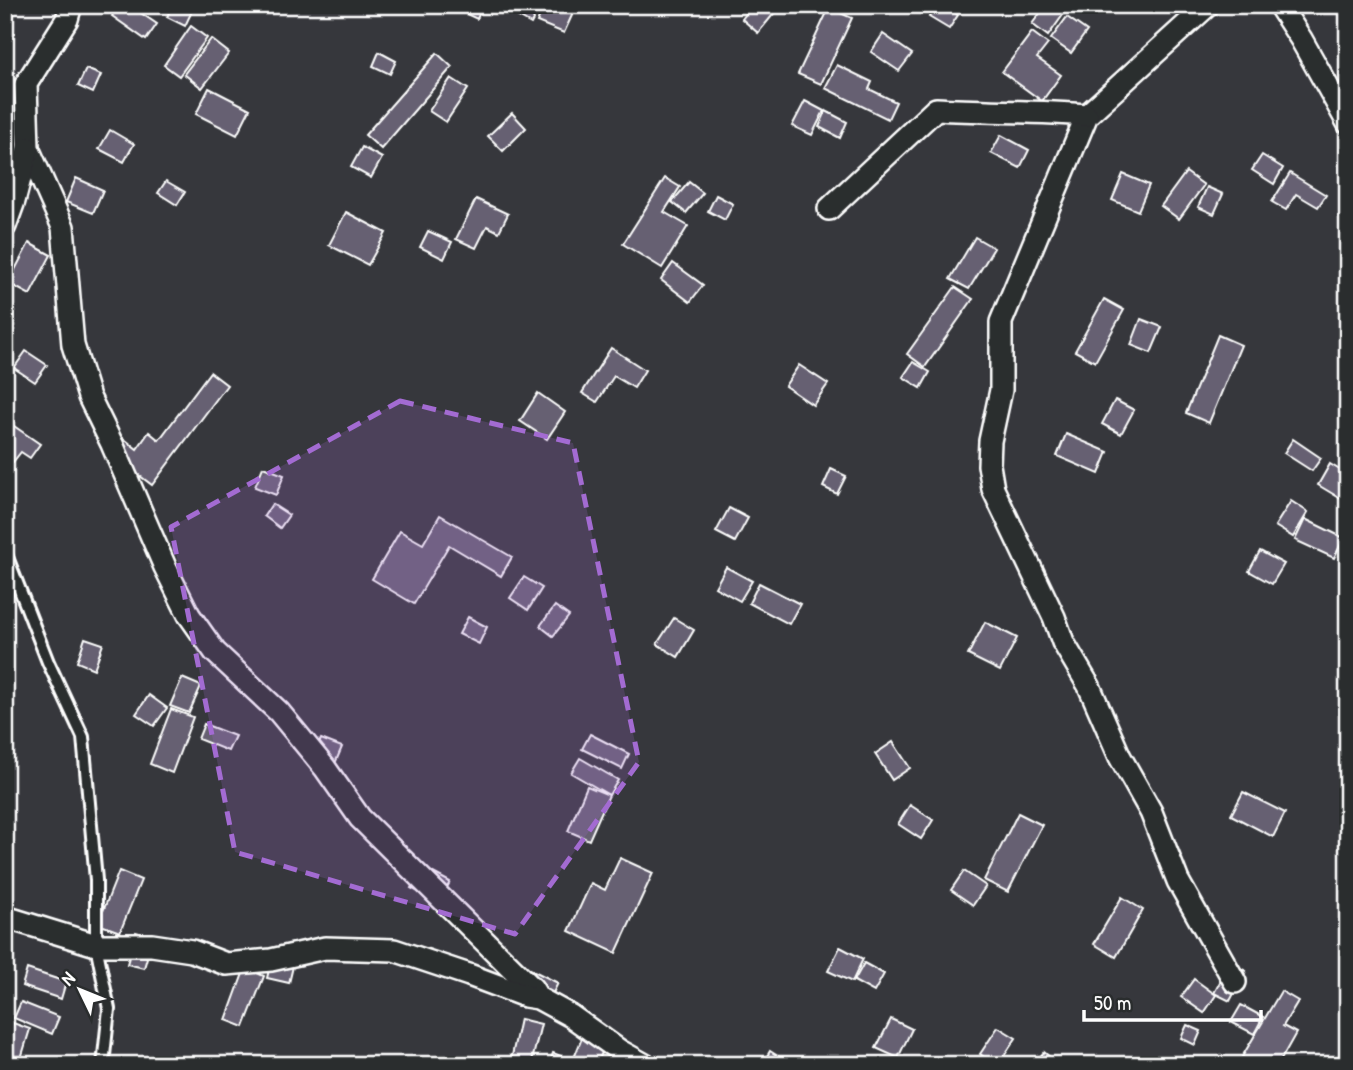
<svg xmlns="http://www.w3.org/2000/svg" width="1353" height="1070" viewBox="0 0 1353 1070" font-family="'Patrick Hand',sans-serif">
  <rect width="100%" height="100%" fill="#36373c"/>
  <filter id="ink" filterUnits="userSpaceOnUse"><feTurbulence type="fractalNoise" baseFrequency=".0143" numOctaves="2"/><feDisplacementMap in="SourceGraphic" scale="14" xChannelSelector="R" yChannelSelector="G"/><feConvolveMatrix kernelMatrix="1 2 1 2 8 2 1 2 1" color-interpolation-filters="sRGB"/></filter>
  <g filter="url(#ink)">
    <g fill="#666172" stroke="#fff" stroke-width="2">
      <polygon points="119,5 129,5 157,24 146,40 112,16"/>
      <polygon points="172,5 186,5 193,9 185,26 167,17"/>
      <polygon points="461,5 483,5 477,19 458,10"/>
      <polygon points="497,5 540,5 541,6 531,24"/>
      <polygon points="544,5 561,5 574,11 564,33 537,22"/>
      <polygon points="753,5 771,5 777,10 758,33 742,19"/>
      <polygon points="936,5 943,5 958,15 949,29 929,17"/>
      <polygon points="1046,5 1070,5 1048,36 1032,24"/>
      <polygon points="829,8 852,18 821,84 798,74"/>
      <polygon points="1067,17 1087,31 1071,53 1051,39"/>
      <polygon points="191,26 207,38 179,76 164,65"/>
      <polygon points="1032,32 1048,44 1037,58 1061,75 1042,101 1002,72"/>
      <polygon points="883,34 912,54 899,71 871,52"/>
      <polygon points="211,39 229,53 202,88 184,74"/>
      <polygon points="379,52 396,61 390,74 373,66"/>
      <polygon points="437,53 452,67 381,149 365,135"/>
      <polygon points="837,65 872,82 869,89 896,102 888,119 825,88"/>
      <polygon points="86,69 101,75 93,93 78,86"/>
      <polygon points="451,78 468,89 446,122 429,111"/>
      <polygon points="209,88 250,109 237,135 196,114"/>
      <polygon points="805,101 824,111 812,135 792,126"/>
      <polygon points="826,111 847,122 840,138 819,127"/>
      <polygon points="512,113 526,128 503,151 488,136"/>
      <polygon points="110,130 134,144 124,162 99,149"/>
      <polygon points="1001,135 1029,150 1020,168 991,153"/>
      <polygon points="362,147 382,158 371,178 351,167"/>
      <polygon points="1262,155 1283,168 1274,184 1252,170"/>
      <polygon points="1186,172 1204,185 1179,219 1161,206"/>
      <polygon points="1290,173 1326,195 1318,207 1296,194 1286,210 1272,202"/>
      <polygon points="1123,174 1149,185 1138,211 1112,200"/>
      <polygon points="76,178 103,190 93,213 66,202"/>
      <polygon points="665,178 680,187 664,212 688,226 662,268 623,244"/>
      <polygon points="166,181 185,192 177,205 158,193"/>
      <polygon points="689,182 703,193 686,213 672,202"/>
      <polygon points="1207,187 1223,194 1214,214 1198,207"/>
      <polygon points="716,195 733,204 725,220 708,211"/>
      <polygon points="476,199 508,214 499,232 487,226 476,248 456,239"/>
      <polygon points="346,212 386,233 368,265 329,245"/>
      <polygon points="428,231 452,242 444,259 420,247"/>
      <polygon points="975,237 994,248 969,289 950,279"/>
      <polygon points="29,243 51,255 30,295 8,283"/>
      <polygon points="673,263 703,285 690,302 661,280"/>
      <polygon points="955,287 973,299 925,367 907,354"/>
      <polygon points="1104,299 1124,310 1095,362 1075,351"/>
      <polygon points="1141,319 1162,327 1151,353 1131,345"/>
      <polygon points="1218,335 1241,345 1209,423 1186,413"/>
      <polygon points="611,348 645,370 634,388 614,376 597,402 582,393"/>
      <polygon points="26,351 47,365 35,382 14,368"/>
      <polygon points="913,362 930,372 921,388 903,377"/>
      <polygon points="799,365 828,384 813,405 785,386"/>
      <polygon points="210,372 227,385 152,485 111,454 123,438 137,449 149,432 159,440"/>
      <polygon points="538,393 565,412 547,439 520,421"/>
      <polygon points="1115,400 1134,410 1121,434 1102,424"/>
      <polygon points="11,424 40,444 30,458 21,452 13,462 5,457 5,431"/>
      <polygon points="1066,434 1108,452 1099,474 1057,456"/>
      <polygon points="1293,439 1321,458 1312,471 1284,453"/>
      <polygon points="1330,464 1348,475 1348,503 1318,485"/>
      <polygon points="263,467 284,475 276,495 255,487"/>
      <polygon points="831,469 846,476 837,494 823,487"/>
      <polygon points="1291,501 1308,512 1293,537 1275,526"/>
      <polygon points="272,504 289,515 280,528 264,516"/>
      <polygon points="729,508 748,518 735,542 716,532"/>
      <polygon points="440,515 512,557 501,576 449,545 414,604 372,579 400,531 423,544"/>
      <polygon points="1305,519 1344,538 1334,558 1295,540"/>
      <polygon points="1260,551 1284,564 1272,584 1249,571"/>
      <polygon points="726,567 752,581 740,601 715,587"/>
      <polygon points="524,577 542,588 528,610 510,598"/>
      <polygon points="759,583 800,604 789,624 749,603"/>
      <polygon points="555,606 569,616 553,636 540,626"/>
      <polygon points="468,617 487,627 479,644 459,634"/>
      <polygon points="674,618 694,630 678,657 657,644"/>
      <polygon points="985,622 1017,638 1000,671 968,655"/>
      <polygon points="85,638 103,644 94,669 77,662"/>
      <polygon points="182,678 201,686 189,713 170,706"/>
      <polygon points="149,695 167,708 154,726 136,714"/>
      <polygon points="171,709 193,717 172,773 150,764"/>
      <polygon points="204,724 235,736 228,751 198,739"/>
      <polygon points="590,734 629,754 622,769 582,749"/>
      <polygon points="321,739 342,747 331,773 310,765"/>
      <polygon points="893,742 910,768 892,780 875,754"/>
      <polygon points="580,758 618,780 609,795 571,773"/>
      <polygon points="587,786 609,795 589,840 568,831"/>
      <polygon points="1243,792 1285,813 1273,837 1231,815"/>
      <polygon points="910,805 933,820 921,839 898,824"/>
      <polygon points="1018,813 1042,825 1008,892 984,880"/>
      <polygon points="620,858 653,873 616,953 569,931 591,883 605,890"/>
      <polygon points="422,867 450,882 439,903 411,888"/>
      <polygon points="119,871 141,880 120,932 98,924"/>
      <polygon points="964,871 986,886 973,905 951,890"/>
      <polygon points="1122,897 1143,910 1116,957 1094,944"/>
      <polygon points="136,932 153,937 144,968 127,964"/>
      <polygon points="840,947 863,959 852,982 828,971"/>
      <polygon points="273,953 295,958 289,983 267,978"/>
      <polygon points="864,963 884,974 874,992 854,981"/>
      <polygon points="1230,963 1246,971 1230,1001 1214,993"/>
      <polygon points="245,968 264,976 244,1027 226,1020"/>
      <polygon points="528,968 558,983 550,999 520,985"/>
      <polygon points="27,969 66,982 61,999 22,986"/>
      <polygon points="1194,979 1216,995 1204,1013 1181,997"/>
      <polygon points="1281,991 1298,1001 1283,1026 1296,1033 1278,1065 1255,1065 1242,1057"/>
      <polygon points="21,1002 59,1017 52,1034 14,1018"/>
      <polygon points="1241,1005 1263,1017 1254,1034 1231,1022"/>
      <polygon points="520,1019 541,1024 531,1065 510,1065"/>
      <polygon points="891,1019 912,1029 898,1058 876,1048"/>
      <polygon points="13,1023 30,1029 19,1065 5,1065 5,1046"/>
      <polygon points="588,1023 610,1032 597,1065 592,1065 574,1058"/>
      <polygon points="1187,1025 1201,1031 1195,1045 1181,1038"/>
      <polygon points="998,1027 1016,1038 998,1065 995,1065 980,1054"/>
      <polygon points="770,1051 787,1062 785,1065 762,1065"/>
      <polygon points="1044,1052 1059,1065 1033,1065"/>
      <polygon points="553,1053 574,1061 572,1065 549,1065"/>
    </g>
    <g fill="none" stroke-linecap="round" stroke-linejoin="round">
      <defs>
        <polyline id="lane" points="5,552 48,662 83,737 96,880 96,945 109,1009 103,1065"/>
        <g id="street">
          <polyline points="71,5 67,19 26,84 28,148 63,227 73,345 89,397 112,444 165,567 189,615 215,652 279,712 325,768 360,818 532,988 538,998"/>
          <polyline points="1208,5 1087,115 1001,322 1001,390 990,441 989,465 993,489 1054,617 1063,642 1089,686 1120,757 1151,812 1178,881 1235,982"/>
          <polyline points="1279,5 1301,39 1348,123"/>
          <path d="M829,209l107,-100c50,3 101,2 151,6"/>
          <polyline points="5,226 14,201 28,148"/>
          <polyline points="5,917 96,945 152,945 192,951 226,964 271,960 325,948 394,950 469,975 525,996 538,998 571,1016 620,1051 645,1065"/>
        </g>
      </defs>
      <use href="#lane" stroke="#fff" stroke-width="16"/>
      <use href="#street" stroke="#fff" stroke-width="26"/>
      <use href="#lane" stroke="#2a2d2e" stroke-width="10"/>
      <use href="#street" stroke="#2a2d2e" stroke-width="21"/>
    </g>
  </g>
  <path fill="#a36bd2" fill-opacity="0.2" stroke="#a36bd2" stroke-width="5" stroke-dasharray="14 9" stroke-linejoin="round" d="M400,401l173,42 66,319 -124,172 -280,-82 -64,-325z"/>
  <rect width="1353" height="1070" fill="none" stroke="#2a2d2e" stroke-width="28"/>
  <rect x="14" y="14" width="1325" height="1042" fill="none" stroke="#fff" stroke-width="2.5" filter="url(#ink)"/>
  <g transform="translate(80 990) rotate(313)" stroke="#2a2d2e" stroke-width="5" paint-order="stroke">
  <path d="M0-5L12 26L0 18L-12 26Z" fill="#ffffff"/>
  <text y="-10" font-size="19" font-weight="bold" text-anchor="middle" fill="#ffffff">N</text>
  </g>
  <path d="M1084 1010v10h177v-10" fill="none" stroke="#ffffff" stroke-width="3.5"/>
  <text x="1094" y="1010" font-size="21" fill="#ffffff" stroke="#2a2d2e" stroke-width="5" paint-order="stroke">50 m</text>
</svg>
